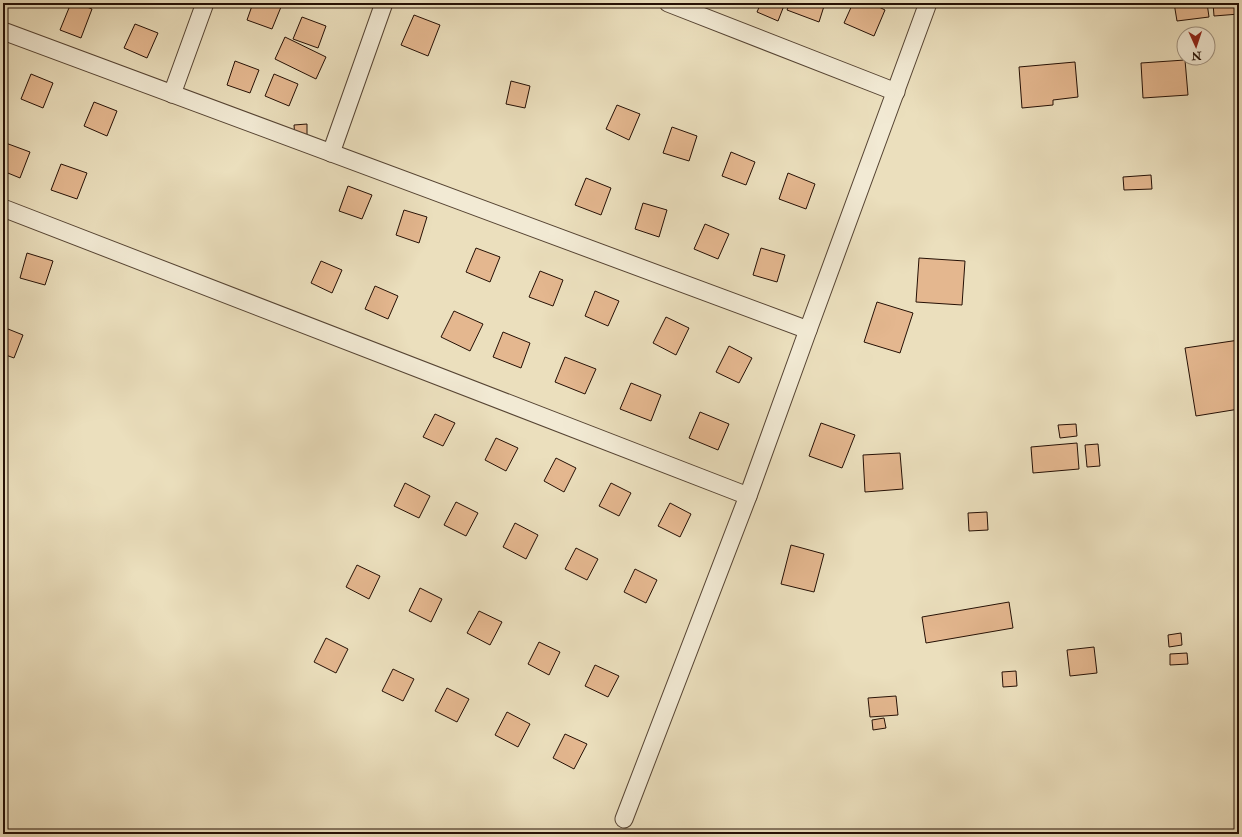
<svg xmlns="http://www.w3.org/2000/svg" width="1242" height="837" viewBox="0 0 1242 837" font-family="'IM FELL Double Pica',serif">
  <rect width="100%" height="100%" fill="#ebdfbd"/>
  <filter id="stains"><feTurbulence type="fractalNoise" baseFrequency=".005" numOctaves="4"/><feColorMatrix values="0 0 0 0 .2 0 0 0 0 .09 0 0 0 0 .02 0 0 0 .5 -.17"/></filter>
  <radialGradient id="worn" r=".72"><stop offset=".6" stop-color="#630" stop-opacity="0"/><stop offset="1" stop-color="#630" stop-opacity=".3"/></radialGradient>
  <g fill="#e4b78f" stroke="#251005">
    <polygon points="71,3 77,3 92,9 81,38 60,30"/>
    <polygon points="253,3 269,3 281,7 272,29 247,20"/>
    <polygon points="761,3 785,3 778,21 757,12"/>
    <polygon points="790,3 825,3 819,22 787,10"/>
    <polygon points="853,3 871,3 885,10 874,36 844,23"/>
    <polygon points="1174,3 1207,3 1209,17 1177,21"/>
    <polygon points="1213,3 1239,3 1239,14 1214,16"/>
    <polygon points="414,15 440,25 428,56 401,45"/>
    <polygon points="302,17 326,26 318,48 293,39"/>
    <polygon points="135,24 158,33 147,58 124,48"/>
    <polygon points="285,37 326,57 316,79 275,59"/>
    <polygon points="1185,60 1188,95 1143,98 1141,63"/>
    <polygon points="235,61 259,70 250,93 227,85"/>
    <polygon points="1075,62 1078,97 1053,100 1053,105 1022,108 1019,67"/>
    <polygon points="31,74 53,83 43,108 21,99"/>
    <polygon points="274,74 298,84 289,106 265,96"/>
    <polygon points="511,81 530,86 525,108 506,104"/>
    <polygon points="94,102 117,111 107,136 84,126"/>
    <polygon points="617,105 640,114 629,140 606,129"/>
    <polygon points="307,124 307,137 295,138 294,125"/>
    <polygon points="672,127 697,136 689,161 663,153"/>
    <polygon points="3,142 30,152 20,178 3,171"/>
    <polygon points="731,152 755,162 746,185 722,176"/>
    <polygon points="61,164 87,173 77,199 51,190"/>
    <polygon points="788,173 815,184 806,209 779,199"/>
    <polygon points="1151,175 1152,189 1124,190 1123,177"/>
    <polygon points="586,178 611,188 601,215 575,205"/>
    <polygon points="348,186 372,195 362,219 339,211"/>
    <polygon points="643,203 667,210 659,237 635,229"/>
    <polygon points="404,210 427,217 419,243 396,235"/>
    <polygon points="705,224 729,234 718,259 694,249"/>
    <polygon points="476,248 500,257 490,282 466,272"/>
    <polygon points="761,248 785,255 777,282 753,275"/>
    <polygon points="27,253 53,261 45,285 20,278"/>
    <polygon points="919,258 965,261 962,305 916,302"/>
    <polygon points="321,261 342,270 332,293 311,283"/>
    <polygon points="540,271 563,280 553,306 529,297"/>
    <polygon points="375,286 398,296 388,319 365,309"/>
    <polygon points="595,291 619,301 608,326 585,316"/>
    <polygon points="877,302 913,313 900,353 864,342"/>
    <polygon points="454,311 483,324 470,351 441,337"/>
    <polygon points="666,317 689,328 676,355 653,343"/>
    <polygon points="3,327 23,335 14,358 3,354"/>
    <polygon points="503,332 530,343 521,368 493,357"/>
    <polygon points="1239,340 1239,409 1196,416 1185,348"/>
    <polygon points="729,346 752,358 739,383 716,372"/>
    <polygon points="565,357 596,369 585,394 555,382"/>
    <polygon points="631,383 661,395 651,421 620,409"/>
    <polygon points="700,412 729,424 718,450 689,438"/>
    <polygon points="435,414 455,423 443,446 423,437"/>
    <polygon points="821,423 855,435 842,468 809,456"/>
    <polygon points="1076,424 1077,436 1060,438 1058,425"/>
    <polygon points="496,438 518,448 506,471 485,460"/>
    <polygon points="1077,443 1079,469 1033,473 1031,447"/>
    <polygon points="1098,444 1100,466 1087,467 1085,445"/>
    <polygon points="900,453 903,489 865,492 863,455"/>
    <polygon points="556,458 576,468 564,492 544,481"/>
    <polygon points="405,483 430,496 419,518 394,506"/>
    <polygon points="611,483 631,493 619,516 599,506"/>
    <polygon points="456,502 478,513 466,536 444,525"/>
    <polygon points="670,503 691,514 680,537 658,526"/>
    <polygon points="987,512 988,530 969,531 968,513"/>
    <polygon points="515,523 538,535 526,559 503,547"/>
    <polygon points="791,545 824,554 814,592 781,584"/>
    <polygon points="576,548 598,559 587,580 565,569"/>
    <polygon points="357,565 380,576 369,599 346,587"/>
    <polygon points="635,569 657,580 646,603 624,592"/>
    <polygon points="420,588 442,599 431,622 409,611"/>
    <polygon points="1009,602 1013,628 926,643 922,617"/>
    <polygon points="479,611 502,622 490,645 467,633"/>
    <polygon points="1181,633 1182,645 1169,647 1168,635"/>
    <polygon points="326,638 348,649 336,673 314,662"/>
    <polygon points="539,642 560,652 549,675 528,664"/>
    <polygon points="1094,647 1097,673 1070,676 1067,650"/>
    <polygon points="1187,653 1188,664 1170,665 1170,654"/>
    <polygon points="595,665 619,676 608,697 585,686"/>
    <polygon points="393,669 414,679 403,701 382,691"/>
    <polygon points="1016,671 1017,686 1003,687 1002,672"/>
    <polygon points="447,688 469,699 457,722 435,711"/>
    <polygon points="896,696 898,715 870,717 868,698"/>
    <polygon points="507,712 530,724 518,747 495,735"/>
    <polygon points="884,718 886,728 873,730 872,720"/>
    <polygon points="565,734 587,744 574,769 553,758"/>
  </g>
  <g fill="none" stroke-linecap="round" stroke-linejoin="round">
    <defs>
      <g id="minor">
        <polyline points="668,3 896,92"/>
        <polyline points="3,31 808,330"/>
        <polyline points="172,94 205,3"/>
        <polyline points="331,153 384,3"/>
        <polyline points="3,208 748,496"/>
        <polyline points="624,819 748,496 808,330 928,3"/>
      </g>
    </defs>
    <use href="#minor" stroke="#564433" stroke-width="19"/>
    <use href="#minor" stroke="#f2ead4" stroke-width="17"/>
  </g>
  <rect width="1242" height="837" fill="none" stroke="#ebdfbd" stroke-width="16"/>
  <rect x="4" y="4" width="1234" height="829" fill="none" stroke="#251005" stroke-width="2"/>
  <rect x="8" y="8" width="1226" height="821" fill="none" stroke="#251005"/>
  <g transform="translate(1196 46) rotate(177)"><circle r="19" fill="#f2ead4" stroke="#a09381"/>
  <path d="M0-3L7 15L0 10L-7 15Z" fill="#8f2418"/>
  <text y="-6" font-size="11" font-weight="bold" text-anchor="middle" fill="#251005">N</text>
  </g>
  <rect width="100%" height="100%" filter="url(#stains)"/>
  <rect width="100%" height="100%" fill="url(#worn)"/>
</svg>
